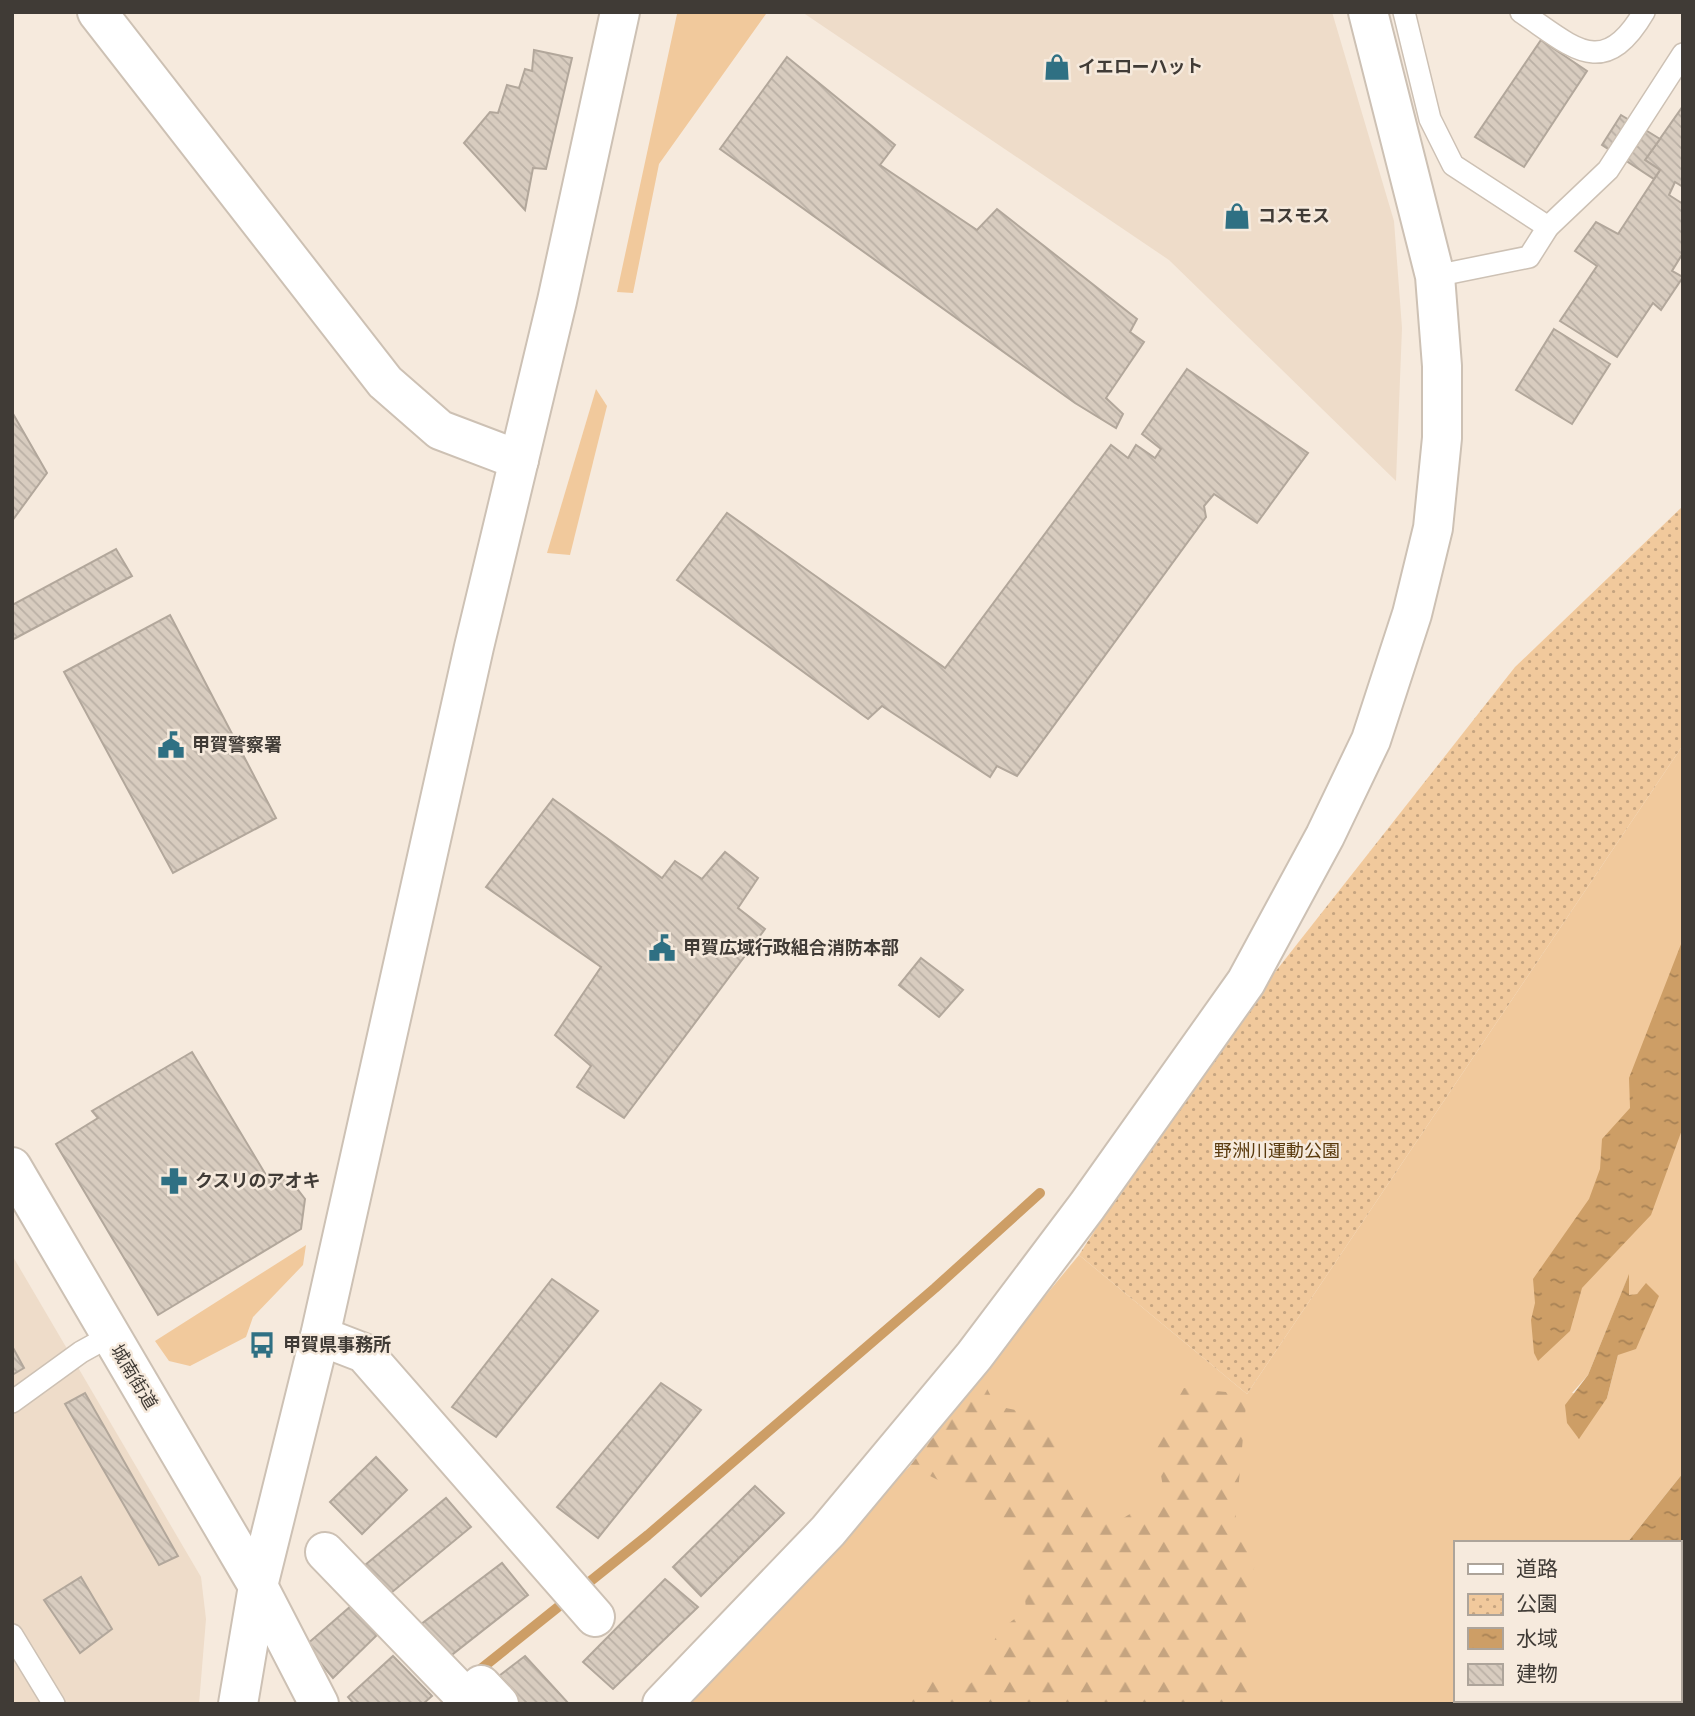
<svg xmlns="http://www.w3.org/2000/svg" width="1695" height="1716" viewBox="0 0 1695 1716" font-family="'Fira Sans Condensed','Noto Sans JP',sans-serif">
  <defs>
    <pattern id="forest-firs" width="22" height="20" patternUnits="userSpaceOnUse" patternTransform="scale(1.75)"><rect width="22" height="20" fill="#f1c99c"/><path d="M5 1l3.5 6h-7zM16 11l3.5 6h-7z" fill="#c5a480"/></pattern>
    <pattern id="park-dots" width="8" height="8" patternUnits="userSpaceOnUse" patternTransform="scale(1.75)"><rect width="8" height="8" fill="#f1c99c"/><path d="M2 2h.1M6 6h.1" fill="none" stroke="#c5a480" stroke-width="1.8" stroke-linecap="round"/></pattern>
    <pattern id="water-ripples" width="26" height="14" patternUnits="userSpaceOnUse" patternTransform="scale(1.75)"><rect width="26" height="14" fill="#cd9e66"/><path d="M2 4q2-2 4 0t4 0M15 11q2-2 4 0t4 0" fill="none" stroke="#a88255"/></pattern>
    <pattern id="building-back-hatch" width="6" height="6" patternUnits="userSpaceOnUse" patternTransform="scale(1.75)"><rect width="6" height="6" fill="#d8ccbf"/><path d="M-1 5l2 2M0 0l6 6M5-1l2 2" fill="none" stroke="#bab0a5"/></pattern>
  </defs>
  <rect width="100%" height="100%" fill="#f6eadd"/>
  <g fill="#eedcc9">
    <polygon points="802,12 1332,12 1394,221 1402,328 1396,481 1169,260"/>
    <polygon points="12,1255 201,1577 206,1619 199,1704 12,1704"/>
  </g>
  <g fill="#f1c99c" fill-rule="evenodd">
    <polygon points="691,12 766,14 659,164 633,293 617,292 677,14"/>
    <polygon points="596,389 607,406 570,555 547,553"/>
    <path d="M1683,745v728l-56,70h-172v157h46l-3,4h-815l227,-238 70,-91 99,-120 168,139zM1628,1277l1,19 8,-2 10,-10 -29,71 -11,43 -35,-5 16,-18z"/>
    <polygon points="306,1245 303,1265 253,1317 246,1337 190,1366 169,1361 155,1341"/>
  </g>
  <polygon fill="url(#forest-firs)" points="980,1375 996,1406 1020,1411 1061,1429 1055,1458 1112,1525 1164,1493 1155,1440 1184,1388 1247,1394 1235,1524 1261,1544 1244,1603 1252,1684 1242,1704 892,1704 939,1670 951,1698 971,1683 1000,1630 1026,1610 1021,1549 988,1505 910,1466"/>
  <polygon fill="url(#park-dots)" points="1683,506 1683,745 1247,1394 1079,1255 1195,1074 1515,667"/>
  <g fill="url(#water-ripples)">
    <polygon points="1683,939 1683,1127 1651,1215 1582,1288 1570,1331 1538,1361 1534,1353 1531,1320 1535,1303 1533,1279 1589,1199 1600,1169 1602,1139 1630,1108 1629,1078"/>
    <polygon points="1629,1274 1629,1295 1637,1294 1646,1283 1659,1296 1636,1349 1618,1355 1607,1398 1579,1439 1567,1423 1565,1405 1588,1375"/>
    <polygon points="1683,1473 1683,1704 1498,1704 1501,1700 1679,1700 1679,1543 1627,1543"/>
  </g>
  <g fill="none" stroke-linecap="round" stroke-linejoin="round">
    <polyline stroke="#cd9e66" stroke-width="10" points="472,1676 648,1535 935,1288 1040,1193"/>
  </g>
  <g fill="url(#building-back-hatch)" stroke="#b2a79b" stroke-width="2">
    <polygon points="1541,40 1587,71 1524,167 1475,137"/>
    <polygon points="534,50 572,58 546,169 533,168 525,210 464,143 490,112 498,113 507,85 519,88 525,69 532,71"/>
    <polygon points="787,57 895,145 880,165 977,230 997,209 1137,319 1130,332 1144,342 1106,398 1123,414 1116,428 1075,403 720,149"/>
    <polygon points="1683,106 1683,187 1675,182 1669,195 1683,204 1683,253 1672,271 1683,277 1661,310 1653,303 1617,357 1560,321 1597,266 1575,251 1596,222 1618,234 1660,170 1645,160"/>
    <polygon points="1621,115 1660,139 1645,160 1660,170 1654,179 1602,145"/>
    <polygon points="1554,329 1610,364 1572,424 1516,390"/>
    <polygon points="1187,369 1308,453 1257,523 1214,494 1204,506 1206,517 1017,776 997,766 990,777 882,706 868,719 677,580 727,513 945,668 1111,445 1128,458 1136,445 1155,458 1161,449 1142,434"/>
    <polygon points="12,412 47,473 12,521"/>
    <polygon points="116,549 132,576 12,640 12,605"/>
    <polygon points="170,615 276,818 173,873 64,672"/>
    <polygon points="553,799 662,878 675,861 702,879 725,852 758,878 738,908 765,929 624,1118 577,1087 591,1066 555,1035 601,967 486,887"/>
    <polygon points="921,958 963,990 939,1017 899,985"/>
    <polygon points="192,1052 272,1185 288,1177 305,1199 301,1229 158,1315 56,1144 98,1118 92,1111"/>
    <polygon points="552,1279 598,1311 496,1437 452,1407"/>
    <polygon points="12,1346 24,1368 12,1375"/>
    <polygon points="661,1383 701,1410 598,1538 557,1507"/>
    <polygon points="85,1393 178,1556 159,1565 65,1404"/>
    <polygon points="376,1457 407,1490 362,1534 330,1502"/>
    <polygon points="755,1486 784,1513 701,1596 673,1567"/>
    <polygon points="446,1498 471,1527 391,1593 365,1565"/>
    <polygon points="502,1563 528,1595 444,1661 416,1628"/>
    <polygon points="81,1577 112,1629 80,1653 44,1600"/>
    <polygon points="665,1579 698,1607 613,1689 583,1662"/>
    <polygon points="351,1606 377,1635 333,1678 306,1645"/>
    <polygon points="393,1656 432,1696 423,1704 354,1704 348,1697"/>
    <polygon points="525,1656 569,1704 512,1704 491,1682"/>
  </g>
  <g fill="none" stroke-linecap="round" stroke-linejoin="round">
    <defs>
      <g id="lane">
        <polyline points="1404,12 1430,119 1453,165 1548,227"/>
        <path d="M1521,12c51,34 82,70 123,0"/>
        <polyline points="1435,276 1529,257 1548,227 1608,170 1683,54"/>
        <polyline points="12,1402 81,1352 110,1336"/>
        <polyline points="12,1635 54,1704"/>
      </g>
      <g id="street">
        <polyline points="320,1336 364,1353 595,1617"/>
        <polyline points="325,1552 467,1699"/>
        <polyline points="258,1586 319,1704"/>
        <polyline points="462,1704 481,1685 499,1704"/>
        <polyline points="662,1704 828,1531 974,1356 1087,1206 1246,982 1325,836 1371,740 1412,614 1433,528 1442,438 1442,366 1435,276 1368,12"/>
      </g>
      <g id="secondary">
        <polyline points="97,12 385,382 440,430 519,460"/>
        <polyline points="12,1167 258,1586"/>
        <polyline points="238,1704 258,1586 320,1336 474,647 557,301 620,12"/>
      </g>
    </defs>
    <use href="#lane" stroke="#cdc1b4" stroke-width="24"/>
    <use href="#street" stroke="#cdc1b4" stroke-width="42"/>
    <use href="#secondary" stroke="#cdc1b4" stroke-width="42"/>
    <use href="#lane" stroke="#fff" stroke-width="21"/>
    <use href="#street" stroke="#fff" stroke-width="38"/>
    <use href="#secondary" stroke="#fff" stroke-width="38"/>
  </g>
  <defs>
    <symbol id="shop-bare" viewBox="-9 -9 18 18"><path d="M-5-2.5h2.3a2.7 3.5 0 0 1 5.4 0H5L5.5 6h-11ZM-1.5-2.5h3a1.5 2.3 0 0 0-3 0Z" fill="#2f7083" stroke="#f6eadd" stroke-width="2.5" paint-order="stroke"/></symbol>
    <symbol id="civic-bare" viewBox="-9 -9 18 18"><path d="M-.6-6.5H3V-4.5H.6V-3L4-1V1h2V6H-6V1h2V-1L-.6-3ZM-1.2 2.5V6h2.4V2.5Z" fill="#2f7083" stroke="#f6eadd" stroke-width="2.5" paint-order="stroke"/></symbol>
    <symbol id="pharmacy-bare" viewBox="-9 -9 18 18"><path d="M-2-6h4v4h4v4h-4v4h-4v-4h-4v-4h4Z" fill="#2f7083" stroke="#f6eadd" stroke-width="2.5" paint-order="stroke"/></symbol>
    <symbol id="bus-bare" viewBox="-9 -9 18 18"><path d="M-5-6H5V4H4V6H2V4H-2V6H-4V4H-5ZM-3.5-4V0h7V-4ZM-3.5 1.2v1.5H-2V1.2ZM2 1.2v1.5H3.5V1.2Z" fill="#2f7083" stroke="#f6eadd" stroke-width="2.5" paint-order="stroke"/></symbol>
  </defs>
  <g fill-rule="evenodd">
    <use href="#shop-bare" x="1038" y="48" width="38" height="38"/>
    <use href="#shop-bare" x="1218" y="197" width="38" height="38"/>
    <use href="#civic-bare" x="152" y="726" width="38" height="38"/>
    <use href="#civic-bare" x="643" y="929" width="38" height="38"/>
    <use href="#pharmacy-bare" x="155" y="1162" width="38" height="38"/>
    <use href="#bus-bare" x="243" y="1326" width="38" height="38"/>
  </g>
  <g text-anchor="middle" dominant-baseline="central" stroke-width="5" stroke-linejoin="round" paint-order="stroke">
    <g font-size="18" font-weight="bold" fill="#403b36" stroke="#f6eadd" text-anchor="start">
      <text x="1078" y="67">イエローハット</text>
      <text x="1258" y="216">コスモス</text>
      <text x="192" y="745">甲賀警察署</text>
      <text x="683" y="948">甲賀広域行政組合消防本部</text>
      <text x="195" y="1181">クスリのアオキ</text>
      <text x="283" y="1345">甲賀県事務所</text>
    </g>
    <g font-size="18" fill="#5a3a0d" stroke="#f6eadd">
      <text x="1277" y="1151">野洲川運動公園</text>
    </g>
    <g font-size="18" fill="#403b36" stroke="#f6eadd">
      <text transform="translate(134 1377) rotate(59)">城南街道</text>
    </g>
  </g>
  <rect width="1695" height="1716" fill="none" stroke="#403b36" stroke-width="28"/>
  <rect x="1454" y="1541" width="228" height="161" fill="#f6eadd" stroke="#ada49a" stroke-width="2"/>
  <rect x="1468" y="1564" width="35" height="10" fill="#ffffff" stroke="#ada49a" stroke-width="2"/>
  <text x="1516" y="1576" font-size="21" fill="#403b36">道路</text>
  <rect x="1468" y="1594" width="35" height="21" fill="url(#park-dots)" stroke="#ada49a" stroke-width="2"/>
  <text x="1516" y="1611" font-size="21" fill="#403b36">公園</text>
  <rect x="1468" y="1628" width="35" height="21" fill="url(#water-ripples)" stroke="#ada49a" stroke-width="2"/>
  <text x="1516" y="1646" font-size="21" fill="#403b36">水域</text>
  <rect x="1468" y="1664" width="35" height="21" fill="url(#building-back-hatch)" stroke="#ada49a" stroke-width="2"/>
  <text x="1516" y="1681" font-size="21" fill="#403b36">建物</text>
</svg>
